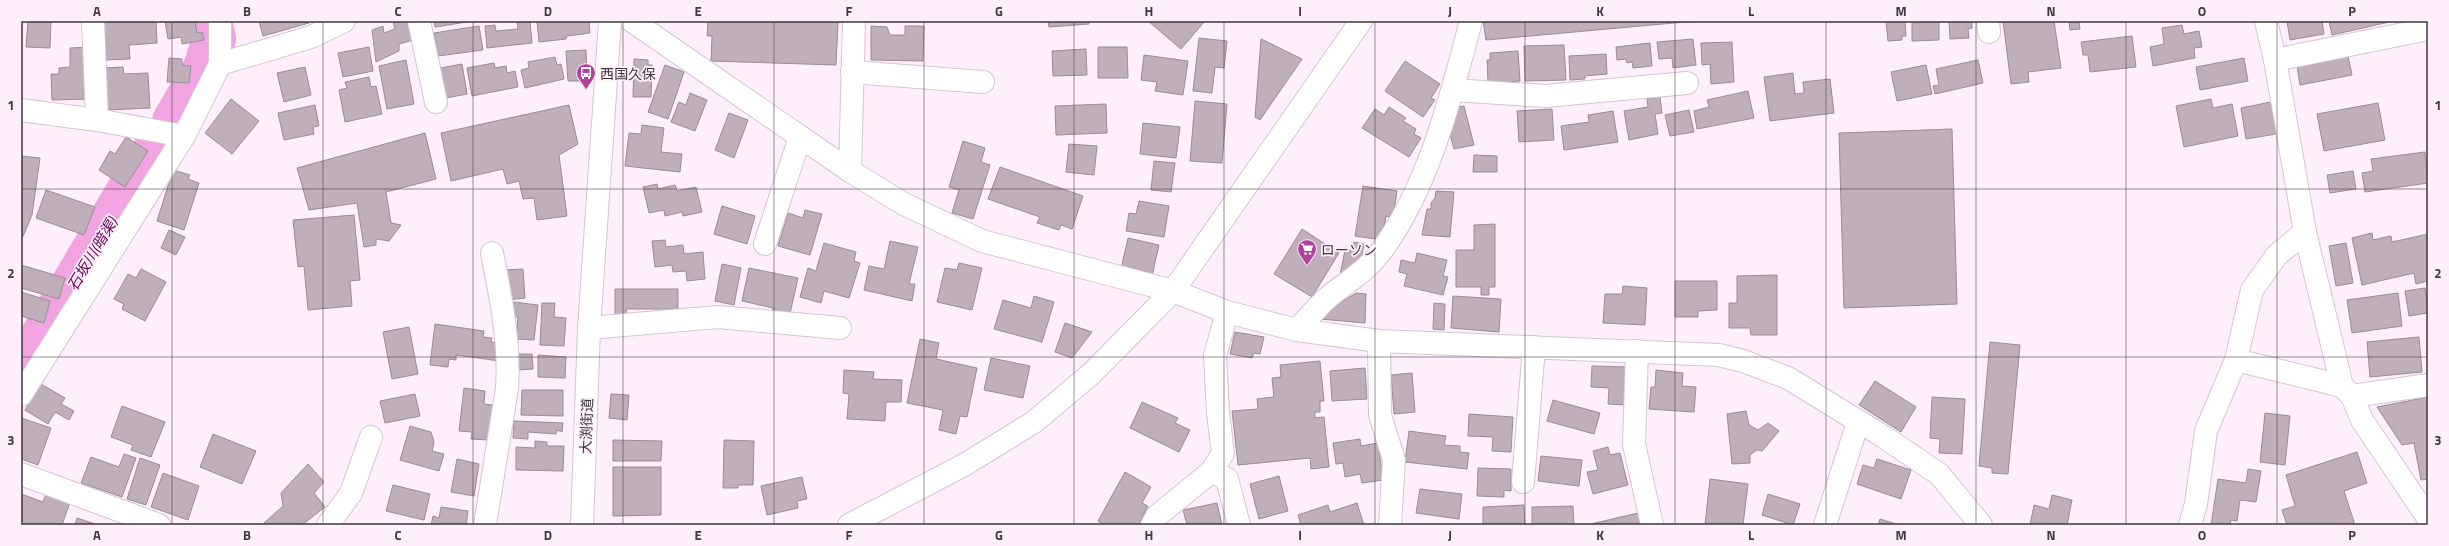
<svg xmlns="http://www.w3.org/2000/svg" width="2449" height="546" viewBox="0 0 2449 546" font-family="'Titillium Web','Noto Sans JP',sans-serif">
  <rect width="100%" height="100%" fill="#ffeefb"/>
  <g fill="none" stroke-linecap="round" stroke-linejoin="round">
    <g stroke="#f2a4e2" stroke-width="44">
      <polyline points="174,121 205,68 214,39 210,21"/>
      <polyline points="21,372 127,193 163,137"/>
    </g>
  </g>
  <g fill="#beafbb" stroke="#9a8b96">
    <polygon points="28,21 51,21 50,48 26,47"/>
    <polygon points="102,21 156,21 157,43 129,45 130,59 105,60"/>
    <polygon points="165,21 195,21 197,33 202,32 204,40 182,44 181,37 168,39"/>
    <polygon points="259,21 309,21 309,23 263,36"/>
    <polygon points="393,21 410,21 413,40 399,44 399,51 376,62 372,30 383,26 384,33 395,29"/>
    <polygon points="434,21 473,21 435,27"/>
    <polygon points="517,21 530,21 532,43 487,48 485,26 495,25 496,31 518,29"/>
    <polygon points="537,21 589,21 590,33 567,36 566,39 539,42"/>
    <polygon points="708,21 838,21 836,65 711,61 712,36 707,36"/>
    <polygon points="1048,21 1089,21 1089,24 1049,27"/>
    <polygon points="1148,21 1205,21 1181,49"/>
    <polygon points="1483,21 1696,21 1486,40"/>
    <polygon points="1886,21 1905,21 1906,36 1902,36 1902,40 1888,41"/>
    <polygon points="1912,21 1939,21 1939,40 1912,41"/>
    <polygon points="1949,21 1972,21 1972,28 1968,29 1969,38 1950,39"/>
    <polygon points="2003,21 2054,21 2061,68 2028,72 2029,82 2011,84"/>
    <polygon points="2069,21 2079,21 2080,29 2070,30"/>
    <polygon points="2287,21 2322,21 2324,34 2290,40"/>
    <polygon points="2329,21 2394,21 2332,35"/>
    <polygon points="2182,25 2184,34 2199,31 2202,47 2194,48 2195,58 2153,66 2150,47 2164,44 2162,28"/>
    <polygon points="479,26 483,50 438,56 434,33"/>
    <polygon points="871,26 887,27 890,35 905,35 905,26 924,26 923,61 871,60"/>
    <polygon points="2132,36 2136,67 2090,72 2088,55 2083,55 2081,42"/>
    <polygon points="1199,38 1227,41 1224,68 1215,67 1212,93 1193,91"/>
    <polygon points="1261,39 1302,59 1260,120 1255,117"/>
    <polygon points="1693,39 1696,65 1673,68 1672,58 1659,59 1657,42"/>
    <polygon points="1732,42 1734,82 1711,84 1710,64 1702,65 1701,43"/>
    <polygon points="1650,43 1652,66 1633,68 1632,62 1627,63 1626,59 1617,60 1616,47"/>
    <polygon points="1564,45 1566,80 1525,81 1524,46"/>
    <polygon points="89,47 90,99 52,100 51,74 59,74 59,68 70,67 70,48"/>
    <polygon points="369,47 373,71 343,77 338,53"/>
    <polygon points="1098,47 1127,47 1128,78 1098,78"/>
    <polygon points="1086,49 1087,75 1053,76 1052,51"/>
    <polygon points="586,50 587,81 568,81 566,51"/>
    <polygon points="1518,51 1520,81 1488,83 1487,60 1490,60 1490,53"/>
    <polygon points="1606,54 1607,74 1585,76 1585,79 1570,80 1569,56"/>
    <polygon points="1144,55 1188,61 1183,95 1155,91 1157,82 1141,80"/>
    <polygon points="2348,56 2352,75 2300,85 2297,66"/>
    <polygon points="555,57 557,65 561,64 564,79 525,88 521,70 529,68 528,62"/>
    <polygon points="169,58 182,59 182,65 191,66 189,83 167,82"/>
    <polygon points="2244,58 2248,81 2200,90 2196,67"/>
    <polygon points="634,59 648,60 648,65 652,65 651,97 633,97"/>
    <polygon points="406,60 414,104 387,109 379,66"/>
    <polygon points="1978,60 1983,83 1935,94 1933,86 1939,85 1936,69"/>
    <polygon points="1405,61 1440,84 1431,98 1435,100 1423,117 1385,91"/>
    <polygon points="494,63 495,68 506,66 507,73 515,71 518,87 472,96 467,68"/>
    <polygon points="462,64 467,94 441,99 435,69"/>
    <polygon points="665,65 684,72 668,119 648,112"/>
    <polygon points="1926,65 1932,94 1897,101 1891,72"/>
    <polygon points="123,67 124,74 148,73 150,108 106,110 103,68"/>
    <polygon points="305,67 311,95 284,102 277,73"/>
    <polygon points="1793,73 1795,94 1804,93 1803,82 1830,79 1834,113 1770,121 1764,77"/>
    <polygon points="369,77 371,87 376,86 382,114 345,122 339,90 347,88 345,82"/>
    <polygon points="1748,91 1754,118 1697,129 1694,111 1709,107 1707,100"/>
    <polygon points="690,93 707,100 695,131 671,122 679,102 686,105"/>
    <polygon points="1660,97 1662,113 1655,114 1658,134 1629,140 1624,111 1648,107 1647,99"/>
    <polygon points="231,99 259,121 232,154 205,133"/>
    <polygon points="2211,99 2213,108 2232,104 2238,136 2184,147 2176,106"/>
    <polygon points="1195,101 1227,104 1222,163 1190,161"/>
    <polygon points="2271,102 2276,134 2246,139 2241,108"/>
    <polygon points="2378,103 2385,140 2324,151 2317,114"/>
    <polygon points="1106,104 1107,133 1056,135 1055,106"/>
    <polygon points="315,105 319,126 313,127 314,134 284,140 278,113"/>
    <polygon points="569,105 578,144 559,155 567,216 537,220 534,198 523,199 519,181 507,184 503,169 451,181 441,133"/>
    <polygon points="1464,106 1474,145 1454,149 1450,134 1457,107"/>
    <polygon points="1389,107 1406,118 1403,121 1416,129 1414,134 1421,138 1409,157 1362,128 1375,109 1384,115"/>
    <polygon points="1552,109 1554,140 1519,142 1517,111"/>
    <polygon points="1689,110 1694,132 1670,136 1665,115"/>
    <polygon points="1613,111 1618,142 1564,150 1561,126 1589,122 1588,115"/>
    <polygon points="729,113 748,120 734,158 715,150"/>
    <polygon points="1143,123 1180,127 1176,158 1140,154"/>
    <polygon points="642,125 664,128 661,152 682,154 680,172 625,166 629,133 641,134"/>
    <polygon points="1952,129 1957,304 1844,308 1839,133"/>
    <polygon points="425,133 436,179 386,192 391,223 401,225 389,241 376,239 376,245 364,247 357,203 309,210 297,168"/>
    <polygon points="126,137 148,151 125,187 99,170 110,151 115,154"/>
    <polygon points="963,141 985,148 981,162 990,165 973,219 952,213 959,190 949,187"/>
    <polygon points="1069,144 1097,146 1094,175 1066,172"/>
    <polygon points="2425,152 2428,183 2365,192 2362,173 2373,171 2371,159"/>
    <polygon points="1474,155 1497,156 1497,172 1473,172"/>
    <polygon points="21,156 40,158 32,215 21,241"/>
    <polygon points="1154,161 1175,163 1171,192 1151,190"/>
    <polygon points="1000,167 1083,196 1072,229 1061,225 1059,230 1037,223 1040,217 988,199"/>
    <polygon points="173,170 190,175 188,179 199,183 184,230 157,221"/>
    <polygon points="2353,171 2356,189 2330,193 2327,175"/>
    <polygon points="657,184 658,189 675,185 677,191 696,187 702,212 683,216 682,212 665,216 664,210 649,213 643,187"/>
    <polygon points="1363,186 1397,191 1393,218 1386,216 1382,240 1355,236"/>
    <polygon points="46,190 95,207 84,235 36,218"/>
    <polygon points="1436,191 1454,192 1450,237 1422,235 1427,209 1431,209 1431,203 1435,198"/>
    <polygon points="1139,201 1169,206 1164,237 1126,231 1129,213 1136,214"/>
    <polygon points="722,206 755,216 747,244 714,234"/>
    <polygon points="805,210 822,214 810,255 778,246 788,213 803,218"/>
    <polygon points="354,215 360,280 350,281 352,306 308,310 304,266 298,267 293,220"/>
    <polygon points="1495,224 1495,287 1489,287 1489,295 1481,295 1481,287 1456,287 1456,250 1474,250 1474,225"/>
    <polygon points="1302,229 1339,253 1312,297 1274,274"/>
    <polygon points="169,230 185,237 176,255 161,248"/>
    <polygon points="2372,233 2373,240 2391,236 2392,242 2428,234 2428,281 2416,284 2414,273 2362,285 2352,238"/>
    <polygon points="1128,238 1159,245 1152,276 1121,269"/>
    <polygon points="665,240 666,247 683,245 684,254 703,252 705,279 687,281 686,271 673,272 672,265 655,267 652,241"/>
    <polygon points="890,241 918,247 909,284 915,284 912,301 864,290 869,266 884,269"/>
    <polygon points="1354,242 1364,244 1359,270 1340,275 1345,250 1352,251"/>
    <polygon points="824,243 856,252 854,261 860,263 849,298 824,291 821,303 800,297 808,268 816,271"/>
    <polygon points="2346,243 2353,283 2336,286 2329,246"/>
    <polygon points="1417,253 1447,260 1443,276 1448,277 1443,295 1404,286 1407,274 1399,272 1401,260 1415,263"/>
    <polygon points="959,263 982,268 972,310 937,302 945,268 957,270"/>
    <polygon points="722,264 741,268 734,305 715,301"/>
    <polygon points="21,265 65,278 59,299 21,288"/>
    <polygon points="749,268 798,278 789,318 772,314 773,308 742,301"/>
    <polygon points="141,269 166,282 145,321 122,309 124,304 114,299 128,274 136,278"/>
    <polygon points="523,269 525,298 506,300 504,270"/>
    <polygon points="1777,275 1777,335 1751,335 1750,328 1729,328 1729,303 1737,303 1737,276"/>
    <polygon points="1675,281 1717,281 1717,310 1698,311 1698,317 1675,317"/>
    <polygon points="1623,286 1647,288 1645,325 1603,323 1605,294 1622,294"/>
    <polygon points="2425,288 2428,313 2409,316 2405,291"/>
    <polygon points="615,289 678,289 678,309 626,309 627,316 615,316"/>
    <polygon points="21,292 50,301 44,323 21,316"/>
    <polygon points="1356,293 1366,294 1365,323 1320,319 1320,315"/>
    <polygon points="2398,293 2402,326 2352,333 2347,300"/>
    <polygon points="1034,296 1054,302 1042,342 994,329 1003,300 1031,308"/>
    <polygon points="1453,296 1501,299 1499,332 1451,328"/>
    <polygon points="514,302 538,305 534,340 516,339 518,317 512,317"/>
    <polygon points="542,303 555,303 554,317 566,318 564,346 540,345"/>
    <polygon points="1434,303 1445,304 1444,330 1433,329"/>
    <polygon points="1065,323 1092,332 1072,358 1055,352"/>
    <polygon points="435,324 484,331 483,337 492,338 491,342 502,343 500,361 456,355 456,360 449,359 448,367 430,365"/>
    <polygon points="409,327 418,374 392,379 383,332"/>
    <polygon points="1235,332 1264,337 1260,354 1254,353 1252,358 1230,354"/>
    <polygon points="2419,337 2422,372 2370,377 2367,342"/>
    <polygon points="920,339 939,343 936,359 977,368 967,417 960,416 956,434 939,430 943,410 907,403"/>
    <polygon points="1990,342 2020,345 2008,474 1992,473 1992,468 1979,466"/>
    <polygon points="516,354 532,354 533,369 517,370"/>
    <polygon points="538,355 566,357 565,378 538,377"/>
    <polygon points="991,358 1030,366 1023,398 984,390"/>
    <polygon points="1320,361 1324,401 1320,401 1320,412 1315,412 1315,418 1324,417 1329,467 1311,469 1310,458 1238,465 1232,411 1258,409 1257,399 1274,397 1272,378 1281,377 1280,365"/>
    <polygon points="1592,366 1629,367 1627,405 1608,404 1609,388 1591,387"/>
    <polygon points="1365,368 1367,399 1332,401 1330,371"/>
    <polygon points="844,370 874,372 873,379 902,380 901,402 886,402 885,421 847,419 849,394 843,393"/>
    <polygon points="1656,370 1683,373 1682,386 1696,387 1694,412 1649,409 1651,387 1655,387"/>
    <polygon points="1412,373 1415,412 1394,414 1391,375"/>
    <polygon points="1875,381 1916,407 1901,432 1859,405"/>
    <polygon points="41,384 65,398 61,404 74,411 69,420 55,412 48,424 25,410"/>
    <polygon points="464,388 485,391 484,404 493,405 489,440 471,439 472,432 459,431"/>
    <polygon points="522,390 563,390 563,416 521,415"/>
    <polygon points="415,394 420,416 385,423 380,401"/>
    <polygon points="611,394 629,395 627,420 609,418"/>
    <polygon points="1932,397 1965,399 1962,454 1939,453 1940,439 1930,438"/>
    <polygon points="2428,397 2428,479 2421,480 2414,443 2402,445 2377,407"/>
    <polygon points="1553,400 1600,413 1594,434 1547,421"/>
    <polygon points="1142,402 1178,418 1175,423 1190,430 1179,452 1130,428"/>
    <polygon points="122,406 165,422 151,457 131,450 133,445 111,437"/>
    <polygon points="1746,411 1749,425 1758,430 1768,423 1779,431 1762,451 1757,450 1750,455 1750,463 1732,464 1727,414"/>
    <polygon points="2265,413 2290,416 2285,465 2260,462"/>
    <polygon points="1469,414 1513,417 1511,452 1492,451 1493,437 1468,436"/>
    <polygon points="21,418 51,428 38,465 21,459"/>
    <polygon points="514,421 563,423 562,432 557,430 556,434 528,432 528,439 513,438"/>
    <polygon points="410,426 431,432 434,442 432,451 444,454 439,471 400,460"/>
    <polygon points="1409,431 1446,436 1444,445 1460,446 1460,452 1469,453 1467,469 1405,462"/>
    <polygon points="213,434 256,451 242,484 200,467"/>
    <polygon points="1360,439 1361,446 1378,443 1383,480 1362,483 1360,474 1345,477 1343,463 1336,464 1333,443"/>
    <polygon points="613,440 662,441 661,461 613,461"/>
    <polygon points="724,440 754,441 753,485 738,485 738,488 723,488"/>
    <polygon points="535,441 547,442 547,446 564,446 563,471 516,470 516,447 535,448"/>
    <polygon points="1608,447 1610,455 1620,453 1628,485 1593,494 1587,472 1598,470 1593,451"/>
    <polygon points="2357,452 2367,483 2344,491 2355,525 2287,525 2282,510 2295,506 2286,475"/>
    <polygon points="124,454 136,458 122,497 81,483 91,457 119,467"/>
    <polygon points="1541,456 1582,460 1579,486 1538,481"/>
    <polygon points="140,458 160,465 146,505 127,499"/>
    <polygon points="457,459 479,464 474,496 451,492"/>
    <polygon points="1877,459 1911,470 1901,499 1857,484 1863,465 1874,468"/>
    <polygon points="308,464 324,482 314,493 325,507 302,525 265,525 264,523 283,506 281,493"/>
    <polygon points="613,467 661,467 661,515 613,516"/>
    <polygon points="1478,468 1511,469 1511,491 1504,490 1504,497 1477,496"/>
    <polygon points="2248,469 2261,471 2256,502 2240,500 2237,521 2231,520 2230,525 2211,525 2218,479 2246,483"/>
    <polygon points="1125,472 1151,487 1142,503 1148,506 1138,525 1105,525 1098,521"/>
    <polygon points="163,473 199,486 188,520 151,507"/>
    <polygon points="1279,476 1288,511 1259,519 1250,484"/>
    <polygon points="802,477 807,499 797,501 798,508 767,515 761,486"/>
    <polygon points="1710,479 1748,484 1743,525 1705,525"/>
    <polygon points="393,485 430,494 424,520 386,511"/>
    <polygon points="1420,489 1462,494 1459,519 1416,513"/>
    <polygon points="21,494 43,502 46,494 70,502 62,525 21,525"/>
    <polygon points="1768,494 1800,504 1793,525 1762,515"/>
    <polygon points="2052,495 2072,500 2067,525 2030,525 2034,505 2049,509"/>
    <polygon points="1217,503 1222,525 1187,525 1183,510"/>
    <polygon points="1357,503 1364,525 1301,525 1298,515 1328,505 1330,512"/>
    <polygon points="1524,505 1525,525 1483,525 1483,507"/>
    <polygon points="1573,506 1574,525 1532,525 1532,507"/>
    <polygon points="441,507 468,511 466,525 431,525 433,516 439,518"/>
    <polygon points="1638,513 1641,525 1591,525 1591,524"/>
    <polygon points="77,518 98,525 75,525"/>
    <polygon points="1880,519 1899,525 1878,525"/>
  </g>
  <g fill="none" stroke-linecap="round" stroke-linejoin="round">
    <defs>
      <g id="minor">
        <polyline points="93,21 97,120"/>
        <polyline points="419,21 436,102"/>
        <polyline points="632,21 850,171 904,204 982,241 1173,291 1227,312 1297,330 1379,341 1719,355 1743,361 1788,378 1884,437 1939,474 1981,525"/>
        <polyline points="1988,21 1989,32"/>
        <polyline points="2266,21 2275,60 2305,232 2342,386 2352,396 2362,420 2428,518"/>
        <polyline points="2275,60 2428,29"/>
        <polyline points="220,64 311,37 344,21"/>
        <polyline points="852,72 983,82"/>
        <polyline points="1453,90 1545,96 1687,83"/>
        <polyline points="21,110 97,120 184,136"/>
        <polyline points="850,171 854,21"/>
        <polyline points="765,244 800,137"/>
        <polyline points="589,328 718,317 840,328"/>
        <path d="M1297,330c9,-10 18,-20 27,-29 18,-17 40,-27 55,-47 49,-64 72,-157 92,-233"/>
        <polyline points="1379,341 1380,415 1394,460 1390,525"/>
        <polyline points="1637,351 1634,444 1652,525"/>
        <polyline points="2236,360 2342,386"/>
        <polyline points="21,395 184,136 220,64 220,21"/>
        <polyline points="2352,396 2428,385"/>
        <polyline points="1212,471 1227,479 1239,525"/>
        <polyline points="21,474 159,525"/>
        <polyline points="1523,482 1534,347"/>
        <polyline points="328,525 351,493 371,437"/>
        <path d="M485,525l22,-137c3,-46 -6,-90 -15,-135"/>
        <polyline points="582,525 589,328 610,21"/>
        <polyline points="849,525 964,465 1034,422 1091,374 1173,291 1361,21"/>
        <polyline points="1152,525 1157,516 1212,471 1223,453 1218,413 1215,356 1227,312"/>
        <polyline points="1825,525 1858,422"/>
        <polyline points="2190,525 2196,504 2206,431 2236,360 2252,290 2277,255 2305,232"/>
      </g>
    </defs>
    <use href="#minor" stroke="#d5c5d1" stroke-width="24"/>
    <use href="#minor" stroke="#fff" stroke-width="22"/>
  </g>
  <path fill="none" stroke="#3f393d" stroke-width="1" stroke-opacity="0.55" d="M172,21v504M323,21v504M473,21v504M623,21v504M774,21v504M924,21v504M1074,21v504M1224,21v504M1375,21v504M1525,21v504M1675,21v504M1826,21v504M1976,21v504M2126,21v504M2277,21v504M21,189h2407M21,357h2407"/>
  <defs>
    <symbol id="bus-pin" viewBox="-11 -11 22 30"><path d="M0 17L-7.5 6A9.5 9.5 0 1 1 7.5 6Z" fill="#af419f" stroke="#ffeefb"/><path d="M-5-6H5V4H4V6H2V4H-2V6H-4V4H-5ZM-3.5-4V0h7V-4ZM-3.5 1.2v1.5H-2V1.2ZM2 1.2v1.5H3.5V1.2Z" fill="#fff"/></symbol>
    <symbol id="supermarket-pin" viewBox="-11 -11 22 30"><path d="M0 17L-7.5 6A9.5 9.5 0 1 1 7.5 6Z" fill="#af419f" stroke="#ffeefb"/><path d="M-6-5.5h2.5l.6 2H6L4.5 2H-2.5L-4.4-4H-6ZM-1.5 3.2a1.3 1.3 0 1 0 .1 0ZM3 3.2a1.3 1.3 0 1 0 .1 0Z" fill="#fff"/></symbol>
  </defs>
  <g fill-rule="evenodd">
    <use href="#bus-pin" x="575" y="62" width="22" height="30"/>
    <use href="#supermarket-pin" x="1296" y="238" width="22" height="30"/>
  </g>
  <g text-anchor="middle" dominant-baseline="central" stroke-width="3.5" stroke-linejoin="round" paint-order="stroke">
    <g font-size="14" fill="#3f393d" stroke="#ffeefb" text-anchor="start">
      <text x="600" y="73">西国久保</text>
      <text x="1321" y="249">ローソン</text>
    </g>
    <g font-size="14" fill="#3f393d" stroke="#ffeefb">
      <text transform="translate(586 426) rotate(-88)">大渕街道</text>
    </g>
    <g font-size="15" font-style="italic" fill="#640659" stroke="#ffeefb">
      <text transform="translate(92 254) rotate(-59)">石坂川(暗渠)</text>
    </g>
  </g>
  <rect width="2449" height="546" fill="none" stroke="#ffeefb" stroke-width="44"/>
  <rect x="22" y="22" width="2405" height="502" fill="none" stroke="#3f393d" stroke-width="1.5"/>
  <g font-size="13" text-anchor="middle" font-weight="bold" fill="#3f393d">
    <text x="97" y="16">A</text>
    <text x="247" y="16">B</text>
    <text x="398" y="16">C</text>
    <text x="548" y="16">D</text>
    <text x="698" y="16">E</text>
    <text x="849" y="16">F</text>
    <text x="999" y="16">G</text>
    <text x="1149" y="16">H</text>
    <text x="1300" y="16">I</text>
    <text x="1450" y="16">J</text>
    <text x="1600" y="16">K</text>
    <text x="1751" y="16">L</text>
    <text x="1901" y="16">M</text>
    <text x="2051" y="16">N</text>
    <text x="2202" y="16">O</text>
    <text x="2352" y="16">P</text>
    <text x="11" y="110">1</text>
    <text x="2438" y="110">1</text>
    <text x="11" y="278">2</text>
    <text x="2438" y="278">2</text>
    <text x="11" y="445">3</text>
    <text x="2438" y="445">3</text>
    <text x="97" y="540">A</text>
    <text x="247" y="540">B</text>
    <text x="398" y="540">C</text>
    <text x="548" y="540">D</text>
    <text x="698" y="540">E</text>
    <text x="849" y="540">F</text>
    <text x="999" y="540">G</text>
    <text x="1149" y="540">H</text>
    <text x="1300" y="540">I</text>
    <text x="1450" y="540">J</text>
    <text x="1600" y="540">K</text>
    <text x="1751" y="540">L</text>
    <text x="1901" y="540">M</text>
    <text x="2051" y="540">N</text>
    <text x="2202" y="540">O</text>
    <text x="2352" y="540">P</text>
  </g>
</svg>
